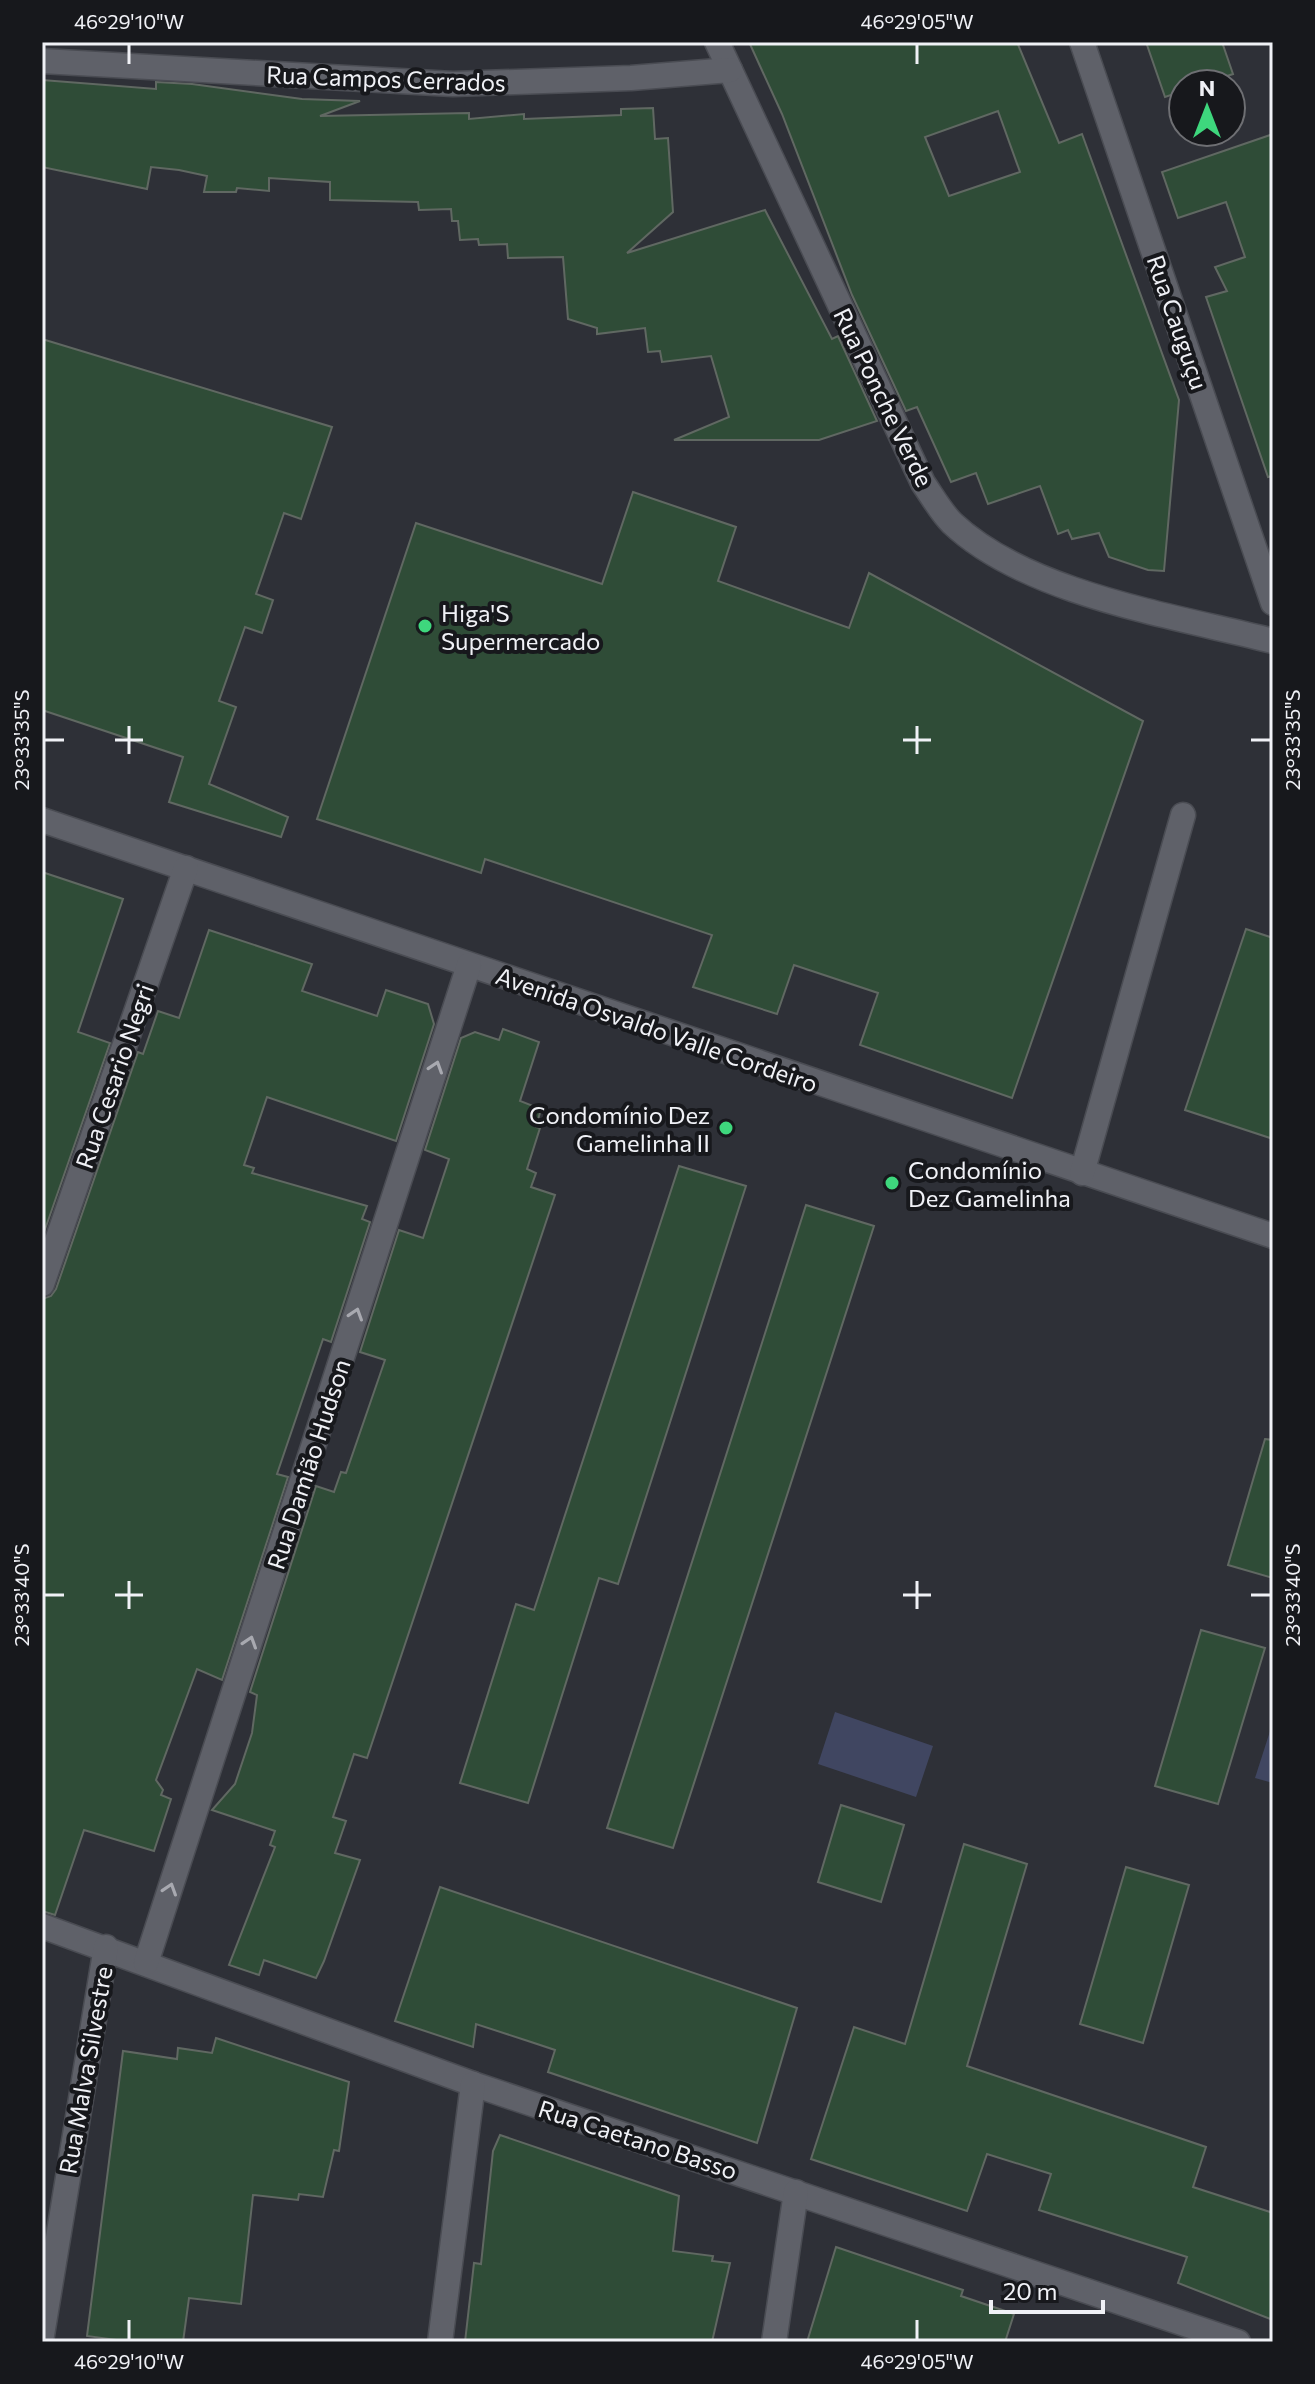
<svg xmlns="http://www.w3.org/2000/svg" width="1315" height="2384" viewBox="0 0 1315 2384" font-family="Commissioner,sans-serif">
  <rect width="100%" height="100%" fill="#2e3037"/>
  <g fill="#404661">
    <polygon points="835,1712 933,1746 916,1797 818,1764"/>
    <polygon points="1273,1722 1273,1783 1255,1778"/>
  </g>
  <g fill="#2f4c37" stroke="#606862" stroke-width="2" fill-rule="evenodd">
    <path d="M749,42h268l42,101 23,-9 97,266 -15,171 -16,-1 -39,-13 -10,-24 -27,6 -4,-9 -10,4 -18,-48 -52,18 -12,-31 -25,9 -34,-75 -11,4 -54,-116 -70,-181zM998,111l22,61 -71,24 -24,-59z"/>
    <polygon points="1146,42 1222,42 1233,74 1203,84 1183,84 1183,91 1165,97"/>
    <polygon points="42,80 156,89 156,82 192,84 302,99 360,101 320,116 469,113 469,119 524,114 524,119 621,115 621,109 653,108 655,139 668,138 673,212 627,253 765,210 832,339 838,336 877,421 819,440 674,440 729,417 711,356 662,362 660,351 648,352 645,328 597,334 597,328 568,319 563,257 508,258 507,244 479,245 478,239 460,240 458,221 452,221 451,209 419,210 418,202 330,200 330,182 269,178 269,191 237,188 236,192 204,192 207,176 179,170 151,167 147,189 42,167"/>
    <polygon points="1273,134 1273,476 1268,477 1206,297 1227,291 1215,267 1245,257 1226,202 1178,218 1162,172"/>
    <polygon points="42,339 332,427 301,519 284,513 256,594 273,600 262,633 245,627 219,701 236,707 209,784 288,817 281,837 169,802 183,757 42,710"/>
    <polygon points="633,492 736,527 718,581 849,628 869,573 1143,721 1012,1098 860,1045 878,993 794,965 777,1014 693,987 712,935 485,859 481,873 317,819 416,523 602,584"/>
    <polygon points="42,872 123,899 78,1032 110,1043 42,1238"/>
    <polygon points="1246,929 1273,938 1273,1139 1185,1110"/>
    <polygon points="209,930 312,964 302,991 377,1016 386,990 428,1004 434,1024 396,1141 267,1097 244,1165 254,1168 252,1173 367,1206 362,1219 370,1222 331,1342 323,1339 277,1474 288,1477 222,1680 197,1669 156,1780 163,1790 161,1795 171,1799 154,1851 84,1830 55,1915 42,1911 42,1299 51,1296 56,1289 138,1052 143,1054 158,1011 179,1018"/>
    <polygon points="503,1029 539,1042 520,1101 541,1109 536,1127 540,1128 527,1169 536,1173 531,1187 555,1195 367,1758 354,1754 333,1817 346,1821 335,1853 360,1860 324,1961 316,1978 264,1960 259,1975 229,1965 275,1847 270,1845 275,1831 212,1810 235,1784 252,1733 257,1695 250,1692 316,1486 334,1492 341,1472 346,1473 385,1360 360,1352 399,1230 423,1238 449,1159 425,1150 461,1038 475,1032 499,1040"/>
    <polygon points="679,1166 746,1186 618,1584 599,1578 528,1803 460,1783 516,1604 534,1610"/>
    <polygon points="806,1205 874,1226 673,1848 607,1828"/>
    <polygon points="1265,1439 1273,1440 1273,1578 1228,1565"/>
    <polygon points="1201,1630 1265,1648 1218,1804 1155,1786"/>
    <polygon points="841,1805 904,1825 881,1902 818,1882"/>
    <polygon points="964,1844 1027,1864 967,2066 1206,2147 1193,2187 1273,2213 1273,2320 1178,2283 1187,2257 1039,2210 1051,2174 987,2154 967,2211 811,2159 854,2027 905,2044"/>
    <polygon points="1126,1867 1189,1885 1143,2043 1080,2024"/>
    <polygon points="440,1887 797,2008 757,2143 548,2072 555,2050 528,2041 476,2024 473,2047 395,2021"/>
    <polygon points="216,2038 349,2082 339,2151 334,2150 323,2197 299,2194 298,2200 253,2195 241,2304 189,2298 183,2342 131,2342 87,2336 123,2051 177,2059 178,2048 212,2053"/>
    <polygon points="500,2135 679,2196 673,2251 713,2256 712,2261 730,2263 712,2342 465,2342 474,2263 481,2264 493,2151"/>
    <polygon points="836,2247 963,2290 961,2296 1014,2314 1005,2342 807,2342"/>
  </g>
  <g fill="none" stroke-linecap="round" stroke-linejoin="round">
    <defs>
      <g id="minor">
        <path d="M717,42l206,441c9,13 18,29 29,40 75,71 223,93 321,118"/>
        <polyline points="1082,42 1273,603"/>
        <polyline points="42,61 453,84 631,78 730,70"/>
        <polyline points="42,820 1273,1236"/>
        <polyline points="1082,1173 1183,815"/>
        <polyline points="42,1284 186,868"/>
        <polyline points="42,1926 473,2084 1238,2342"/>
        <polyline points="146,1963 469,965"/>
        <polyline points="42,2335 106,1947"/>
        <polyline points="440,2342 473,2084"/>
        <polyline points="774,2342 796,2192"/>
      </g>
    </defs>
    <use href="#minor" stroke="#4a4c53" stroke-width="27"/>
    <use href="#minor" stroke="#5f6169" stroke-width="24"/>
  </g>
  <defs><path id="oneway-chevron" d="M-2-3.5L2.5 0L-2 3.5" fill="none" stroke-width="1.6" stroke-linecap="round" stroke-linejoin="round" transform="scale(2)"/></defs>
  <g stroke="#a8a9b0">
    <use href="#oneway-chevron" transform="translate(436 1067) rotate(-72)"/>
    <use href="#oneway-chevron" transform="translate(356 1314) rotate(-72)"/>
    <use href="#oneway-chevron" transform="translate(250 1642) rotate(-72)"/>
    <use href="#oneway-chevron" transform="translate(170 1889) rotate(-72)"/>
  </g>
  <path fill="none" stroke="#f0f1f6" stroke-width="3" d="M129,44v20M917,44v20M129,726v28M917,726v28M44,740h20M115,740h28M903,740h28M1251,740h20M129,1581v28M917,1581v28M44,1595h20M115,1595h28M903,1595h28M1251,1595h20M129,2320v20M917,2320v20"/>
  <g fill="#3ed77d" stroke="#17181c" stroke-width="3">
    <circle cx="425" cy="626" r="8"/>
    <circle cx="726" cy="1128" r="8"/>
    <circle cx="892" cy="1183" r="8"/>
  </g>
  <g text-anchor="middle" dominant-baseline="central" stroke-width="8" stroke-linejoin="round" paint-order="stroke">
    <g font-size="24" fill="#f0f1f6" stroke="#17181c">
      <text transform="translate(386 78) rotate(2)">Rua Campos Cerrados</text>
      <text transform="translate(1178 322) rotate(71)">Rua Cauguçu</text>
      <text transform="translate(884 397) rotate(64)">Rua Ponche Verde</text>
      <text transform="translate(657 1029) rotate(19)">Avenida Osvaldo Valle Cordeiro</text>
      <text transform="translate(114 1076) rotate(-71)">Rua Cesario Negri</text>
      <text transform="translate(308 1464) rotate(-72)">Rua Damião Hudson</text>
      <text transform="translate(85 2070) rotate(-80)">Rua Malva Silvestre</text>
      <text transform="translate(638 2139) rotate(18)">Rua Caetano Basso</text>
    </g>
    <g font-size="24" fill="#f0f1f6" stroke="#17181c" text-anchor="start">
      <text x="441" y="612">Higa'S<tspan x="441" dy="28">Supermercado</tspan></text>
      <text x="710" y="1114" text-anchor="end">Condomínio Dez<tspan x="710" dy="28">Gamelinha II</tspan></text>
      <text x="908" y="1169">Condomínio<tspan x="908" dy="28">Dez Gamelinha</tspan></text>
    </g>
  </g>
  <rect width="1315" height="2384" fill="none" stroke="#17181c" stroke-width="88"/>
  <g transform="translate(1207 108)"><circle r="38" fill="#17181c" stroke="#6e6f73" stroke-width="2"/>
  <path d="M0-6L14 30L0 20L-14 30Z" fill="#3ed77d"/>
  <text y="-12" font-size="22" font-weight="bold" text-anchor="middle" fill="#f0f1f6">N</text>
  </g>
  <path d="M991 2300v12h112v-12" fill="none" stroke="#f0f1f6" stroke-width="4"/>
  <text x="1003" y="2300" font-size="24" fill="#f0f1f6" stroke="#17181c" stroke-width="6" paint-order="stroke">20 m</text>
  <rect x="44" y="44" width="1227" height="2296" fill="none" stroke="#f0f1f6" stroke-width="3"/>
  <g font-size="20" text-anchor="middle" fill="#f0f1f6">
    <text x="129" y="29">46°29'10"W</text>
    <text x="917" y="29">46°29'05"W</text>
    <text transform="translate(22 740) rotate(-90)" y="7">23°33'35"S</text>
    <text transform="translate(1293 740) rotate(-90)" y="7">23°33'35"S</text>
    <text transform="translate(22 1595) rotate(-90)" y="7">23°33'40"S</text>
    <text transform="translate(1293 1595) rotate(-90)" y="7">23°33'40"S</text>
    <text x="129" y="2369">46°29'10"W</text>
    <text x="917" y="2369">46°29'05"W</text>
  </g>
</svg>
